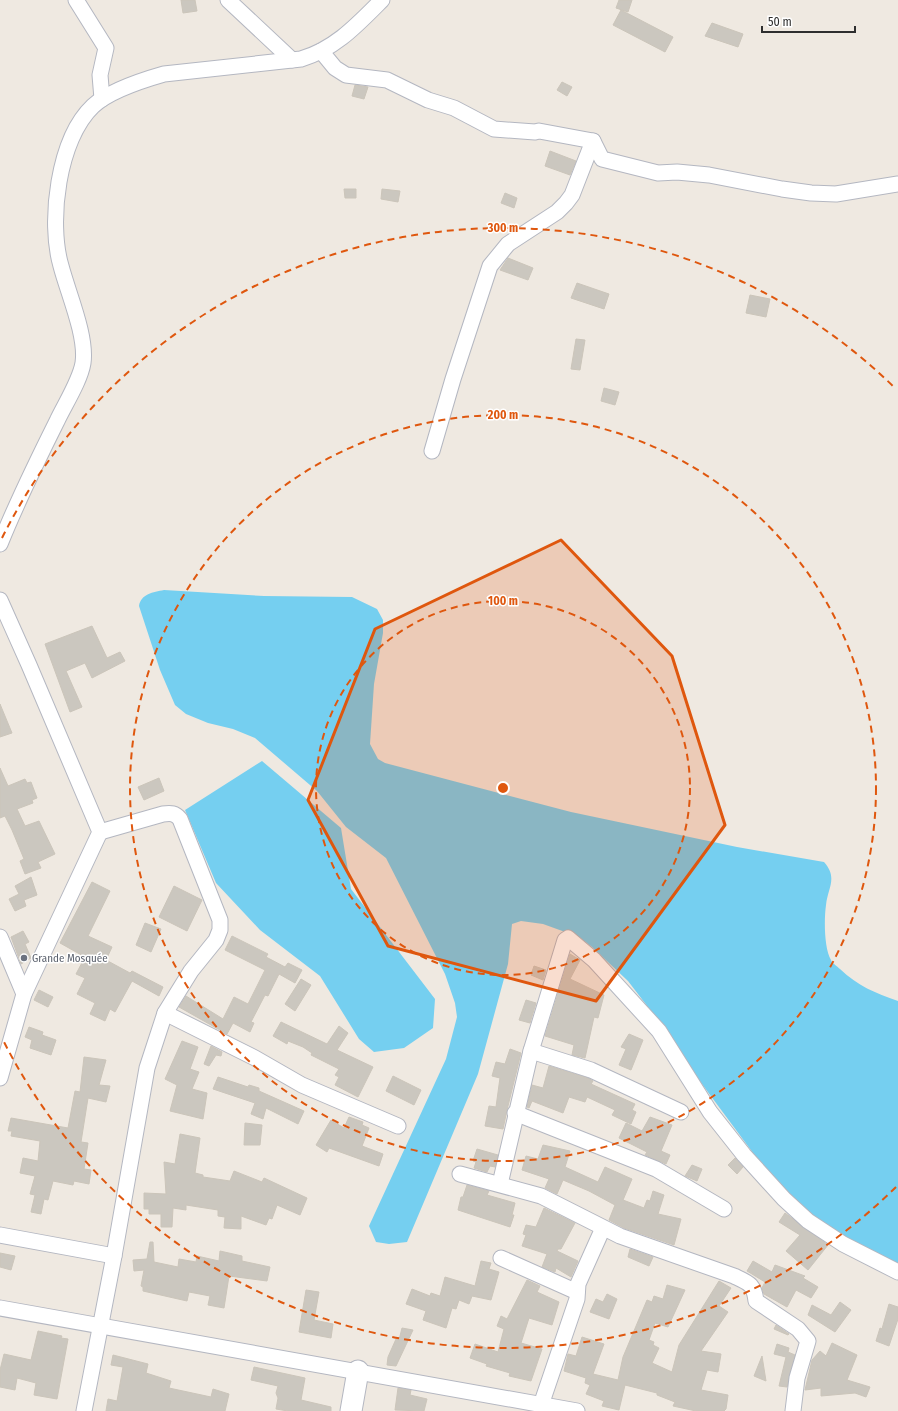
<svg xmlns="http://www.w3.org/2000/svg" width="898" height="1411" viewBox="0 0 898 1411" font-family="'Fira Sans Condensed',sans-serif">
  <rect width="100%" height="100%" fill="#efe9e1"/>
  <g fill="#75cff0">
    <path d="M164,590l100,6 88,1 25,12 6,11v13l-9,51 -4,60 8,15 7,4 186,49 166,35 87,15c14,16 4,25 2,43 -2,14 -2,43 5,55 1,3 6,6 9,9 18,17 35,24 58,32v266l-70,-39 -30,-25 -39,-42 -63,-85 -25,-39 -43,-56 -36,-34 -13,-10 -36,-13 -22,-3 -9,3 -4,40 -30,110 -71,168 -18,2 -13,-2 -7,-16 77,-167 11,-42 -2,-14 -10,-29 -59,-116 -40,-31 -29,-36 -62,-53 -22,-9 -25,-6 -22,-9 -11,-9 -15,-35 -21,-64c2,-12 14,-14 25,-16z"/>
    <polygon points="262,761 341,828 351,889 435,999 433,1028 404,1048 374,1052 359,1039 320,976 260,930 216,883 185,810"/>
  </g>
  <g fill="#cbc7bf" stroke="#cbc5ba">
    <polygon points="181,0 195,0 197,11 183,13"/>
    <polygon points="619,0 632,0 628,12 616,8"/>
    <polygon points="621,10 673,37 665,52 613,25"/>
    <polygon points="712,23 743,34 738,47 705,36"/>
    <polygon points="562,82 572,87 567,96 557,90"/>
    <polygon points="355,85 368,87 364,99 352,96"/>
    <polygon points="550,151 576,161 570,175 545,166"/>
    <polygon points="344,189 356,189 356,198 345,198"/>
    <polygon points="382,189 400,191 398,202 381,199"/>
    <polygon points="505,193 517,198 514,208 501,203"/>
    <polygon points="508,258 533,268 528,280 500,270"/>
    <polygon points="577,283 609,294 604,309 571,298"/>
    <polygon points="750,295 770,299 766,317 746,313"/>
    <polygon points="576,339 585,340 580,370 571,369"/>
    <polygon points="604,388 619,392 615,405 601,401"/>
    <polygon points="92,626 107,658 120,652 125,661 92,678 85,663 66,671 82,707 70,712 45,644"/>
    <polygon points="0,704 12,733 0,737"/>
    <polygon points="0,768 8,786 25,779 27,783 31,782 37,798 32,800 33,803 17,809 25,826 39,821 55,854 38,862 41,868 25,874 20,861 24,859 12,830 5,816 0,818"/>
    <polygon points="159,778 164,791 144,800 138,787"/>
    <polygon points="31,877 37,895 24,900 26,906 15,911 9,899 19,894 15,886"/>
    <polygon points="92,882 110,891 88,936 112,947 106,960 130,973 132,971 163,987 159,996 132,981 115,1012 110,1009 105,1021 90,1014 95,1003 77,994 85,978 76,974 85,957 60,943"/>
    <polygon points="174,886 202,900 187,931 159,917"/>
    <polygon points="145,923 161,929 151,952 136,945"/>
    <polygon points="23,931 29,942 25,944 31,958 21,964 11,937"/>
    <polygon points="232,936 268,954 266,957 285,967 288,963 302,970 295,983 279,974 268,996 265,995 251,1022 254,1023 250,1032 233,1023 227,1034 179,1007 186,996 223,1019 234,997 248,1004 265,970 225,950"/>
    <polygon points="570,954 580,960 570,979 604,995 598,1018 594,1017 585,1058 572,1055 574,1045 545,1036"/>
    <polygon points="534,966 546,970 543,980 531,975"/>
    <polygon points="301,979 311,985 295,1011 285,1004"/>
    <polygon points="39,990 53,997 48,1007 34,1000"/>
    <polygon points="526,1000 536,1003 530,1023 519,1020"/>
    <polygon points="281,1022 327,1044 339,1026 348,1033 337,1050 373,1067 358,1097 335,1085 339,1077 335,1075 339,1069 311,1055 312,1053 303,1047 288,1041 287,1044 273,1036"/>
    <polygon points="29,1027 43,1032 42,1035 56,1040 51,1055 30,1048 32,1040 25,1037"/>
    <polygon points="629,1034 643,1040 631,1070 619,1065 626,1049 621,1047"/>
    <polygon points="182,1041 198,1047 190,1069 199,1072 192,1089 207,1093 203,1119 170,1111 177,1085 165,1079"/>
    <polygon points="211,1046 222,1052 221,1056 216,1055 209,1066 204,1064"/>
    <polygon points="510,1049 521,1053 507,1110 503,1129 485,1126 489,1106 496,1107 499,1085 500,1078 492,1076 496,1062 505,1064"/>
    <polygon points="84,1057 106,1060 99,1085 110,1086 106,1102 88,1098 81,1142 88,1143 84,1169 91,1170 89,1184 74,1181 73,1185 53,1181 48,1200 44,1199 41,1214 31,1212 35,1195 30,1194 35,1176 20,1173 23,1158 38,1161 40,1141 11,1136 12,1131 8,1131 11,1118 68,1128 75,1091 80,1092"/>
    <polygon points="549,1066 588,1078 593,1081 591,1084 635,1104 632,1110 636,1112 631,1124 612,1115 615,1110 587,1097 585,1102 569,1097 563,1113 532,1101 529,1108 527,1107 532,1085 543,1088"/>
    <polygon points="393,1076 421,1090 414,1105 386,1091"/>
    <polygon points="218,1077 248,1087 249,1085 259,1088 259,1091 304,1111 298,1124 266,1108 263,1119 251,1114 255,1103 213,1089"/>
    <polygon points="349,1117 363,1122 362,1125 369,1128 362,1146 383,1154 379,1166 329,1148 327,1152 316,1145 331,1120 344,1128"/>
    <polygon points="650,1117 672,1125 661,1151 670,1155 666,1164 645,1155 647,1152 619,1138 626,1123 642,1131"/>
    <polygon points="245,1123 262,1125 260,1145 244,1145"/>
    <polygon points="180,1134 200,1138 195,1173 203,1175 203,1177 230,1181 234,1171 262,1182 264,1178 307,1198 300,1215 277,1205 272,1219 269,1218 266,1225 241,1216 241,1229 224,1228 225,1217 218,1216 218,1210 186,1205 186,1210 173,1208 172,1227 161,1227 161,1214 149,1214 149,1209 144,1209 144,1193 166,1194 164,1162 175,1164"/>
    <polygon points="543,1145 570,1151 565,1167 598,1182 605,1167 632,1179 623,1200 644,1208 647,1200 650,1201 653,1191 664,1195 658,1214 681,1219 674,1245 624,1228 609,1220 615,1205 589,1191 563,1180 557,1194 545,1188 549,1179 522,1170 526,1156 538,1159"/>
    <polygon points="477,1149 498,1155 495,1167 490,1166 487,1172 474,1168 476,1162 473,1161"/>
    <polygon points="735,1158 743,1167 737,1174 728,1165"/>
    <polygon points="692,1165 702,1169 697,1181 685,1176"/>
    <polygon points="467,1185 489,1191 487,1195 515,1203 512,1215 514,1215 510,1227 458,1210 461,1197 463,1197"/>
    <polygon points="544,1208 575,1223 561,1249 558,1249 557,1251 578,1261 571,1277 556,1268 555,1272 542,1267 547,1254 522,1246 526,1235 523,1234 526,1225 536,1227"/>
    <polygon points="785,1213 828,1245 808,1270 786,1251 800,1235 779,1222"/>
    <polygon points="150,1242 153,1242 154,1262 178,1267 179,1259 196,1262 197,1256 219,1261 220,1251 242,1256 242,1261 270,1267 267,1281 229,1276 224,1308 208,1305 210,1296 189,1292 187,1301 143,1291 143,1287 141,1286 144,1270 134,1271 133,1260 147,1259"/>
    <polygon points="630,1249 653,1257 649,1266 628,1257"/>
    <polygon points="0,1253 15,1256 11,1270 0,1267"/>
    <polygon points="481,1261 491,1263 489,1269 499,1272 491,1300 472,1296 469,1304 459,1300 456,1309 452,1308 446,1328 423,1320 426,1311 406,1304 412,1289 430,1296 431,1293 440,1296 445,1277 475,1286"/>
    <polygon points="753,1261 772,1272 775,1265 805,1276 803,1278 818,1287 811,1298 796,1290 787,1307 764,1294 762,1288 765,1282 747,1271"/>
    <polygon points="527,1280 540,1286 537,1292 559,1302 552,1325 529,1318 521,1343 542,1349 531,1381 509,1376 510,1373 486,1366 487,1364 470,1358 475,1344 498,1352 504,1329 497,1326 501,1316 507,1319"/>
    <polygon points="719,1281 731,1288 719,1306 728,1312 701,1351 721,1354 718,1372 707,1370 701,1390 728,1395 726,1409 724,1411 696,1411 673,1406 675,1402 657,1395 657,1393 625,1385 619,1410 602,1406 604,1401 586,1394 590,1385 585,1383 586,1378 564,1371 568,1354 576,1356 582,1337 604,1344 593,1374 618,1380 623,1357 647,1300 652,1302 654,1296 663,1299 667,1285 685,1290 668,1327 655,1323 649,1340 654,1342 653,1345 659,1348 652,1363 672,1372 679,1345"/>
    <polygon points="306,1290 319,1292 314,1320 333,1324 331,1338 299,1332"/>
    <polygon points="607,1294 617,1299 609,1319 590,1312 596,1299 603,1302"/>
    <polygon points="840,1302 851,1310 835,1332 808,1315 812,1305 831,1315"/>
    <polygon points="889,1304 898,1307 898,1319 889,1346 876,1341 880,1328 882,1329"/>
    <polygon points="776,1325 789,1334 788,1335 774,1329"/>
    <polygon points="402,1328 413,1330 396,1366 387,1365 388,1357 396,1339 399,1340"/>
    <polygon points="38,1331 62,1336 61,1338 68,1339 57,1399 34,1395 36,1383 17,1378 15,1390 0,1387 0,1370 4,1354 31,1360"/>
    <polygon points="832,1343 857,1355 847,1380 870,1387 866,1397 855,1393 821,1396 821,1388 805,1390 812,1360 820,1351 826,1356"/>
    <polygon points="777,1344 789,1348 788,1352 795,1355 787,1387 779,1386 786,1357 774,1354"/>
    <polygon points="113,1355 148,1364 146,1373 171,1381 169,1388 211,1397 213,1389 229,1394 225,1411 106,1411 108,1399 117,1401 123,1367 111,1365"/>
    <polygon points="762,1356 766,1381 754,1376"/>
    <polygon points="254,1367 305,1378 301,1400 331,1407 331,1411 288,1411 276,1409 278,1398 276,1393 278,1386 251,1380"/>
    <polygon points="398,1388 411,1390 410,1395 427,1399 424,1411 395,1410"/>
  </g>
  <g fill="none" stroke-linecap="round" stroke-linejoin="round">
    <defs>
      <g id="street">
        <polyline points="76,0 106,48 100,75 102,99"/>
        <polyline points="228,0 292,60"/>
        <polyline points="321,51 335,68 346,75 387,80 428,100 454,108 494,129 535,132 539,131 593,141 602,159 658,173 677,172 709,175 782,189 811,193 836,194 898,184"/>
        <polyline points="432,451 453,379 490,266 508,244 557,212 566,203 572,195 593,141"/>
        <path d="M0,544c17,-42 37,-83 57,-123 8,-17 23,-40 26,-58 4,-27 -15,-70 -22,-97 -13,-44 -3,-127 32,-160 16,-15 50,-26 71,-32l137,-15c34,-10 56,-34 81,-59"/>
        <polyline points="0,600 29,665 100,832 24,994 0,1078"/>
        <polyline points="0,937 24,994"/>
        <polyline points="165,1013 255,1058 302,1085 398,1126"/>
        <polyline points="531,1051 591,1070 681,1112"/>
        <polyline points="515,1113 656,1169 724,1209"/>
        <path d="M460,1174l81,22 79,40 114,40c15,7 20,8 22,25l42,28 10,12 -11,37 -4,33"/>
        <polyline points="500,1184 531,1051 565,940 568,938 594,960 659,1031 710,1112 744,1155 784,1199 808,1221 843,1244 898,1272"/>
        <polyline points="0,1235 114,1256"/>
        <polyline points="501,1258 577,1292"/>
        <polyline points="0,1308 577,1411"/>
        <polyline points="541,1405 577,1299 578,1284 603,1228"/>
        <path d="M84,1411l30,-155 33,-188 18,-55 26,-42 25,-31 4,-10v-10l-40,-101c-5,-6 -9,-6 -17,-5l-63,18"/>
      </g>
      <polyline id="secondary" points="351,1411 358,1371"/>
    </defs>
    <use href="#street" stroke="#b4b7c1" stroke-width="17"/>
    <use href="#secondary" stroke="#b4b7c1" stroke-width="23"/>
    <use href="#street" stroke="#fff" stroke-width="15"/>
    <use href="#secondary" stroke="#fff" stroke-width="21"/>
  </g>
  <path fill="#df570e" fill-opacity="0.2" stroke="#df570e" stroke-width="3" stroke-linejoin="round" d="M561,540l111,116 53,169 -129,176 -208,-55 -80,-146 67,-171z"/>
  <g fill="none" stroke="#df570e" stroke-width="2" stroke-dasharray="7 5">
    <circle cx="503" cy="788" r="187"/>
    <circle cx="503" cy="788" r="373"/>
    <path d="M896 1187A560 560 0 0 1 2 1038M2 538A560 560 0 0 1 896 389"/>
  </g>
  <circle fill="#6b7280" stroke="#fff" stroke-width="1.5" cx="24" cy="958" r="4"/>
  <g text-anchor="middle" dominant-baseline="central" stroke-width="3" stroke-linejoin="round" paint-order="stroke">
    <g font-size="11" fill="#5b616d" stroke="#fff" text-anchor="start">
      <text x="32" y="958">Grande Mosquée</text>
    </g>
  </g>
  <circle cx="503" cy="788" r="6" fill="#df570e" stroke="#fff" stroke-width="2"/>
  <g font-size="12" text-anchor="middle" font-weight="bold" fill="#df570e" stroke="#fff" stroke-width="3" stroke-linejoin="round" paint-order="stroke">
    <text x="503" y="232">300 m</text>
    <text x="503" y="419">200 m</text>
    <text x="503" y="605">100 m</text>
  </g>
  <path d="M762 26v6h93v-6" fill="none" stroke="#2e2e2e" stroke-width="2"/>
  <text x="768" y="26" font-size="12" fill="#2e2e2e" stroke="#ffffff" stroke-width="3" paint-order="stroke">50 m</text>
</svg>
